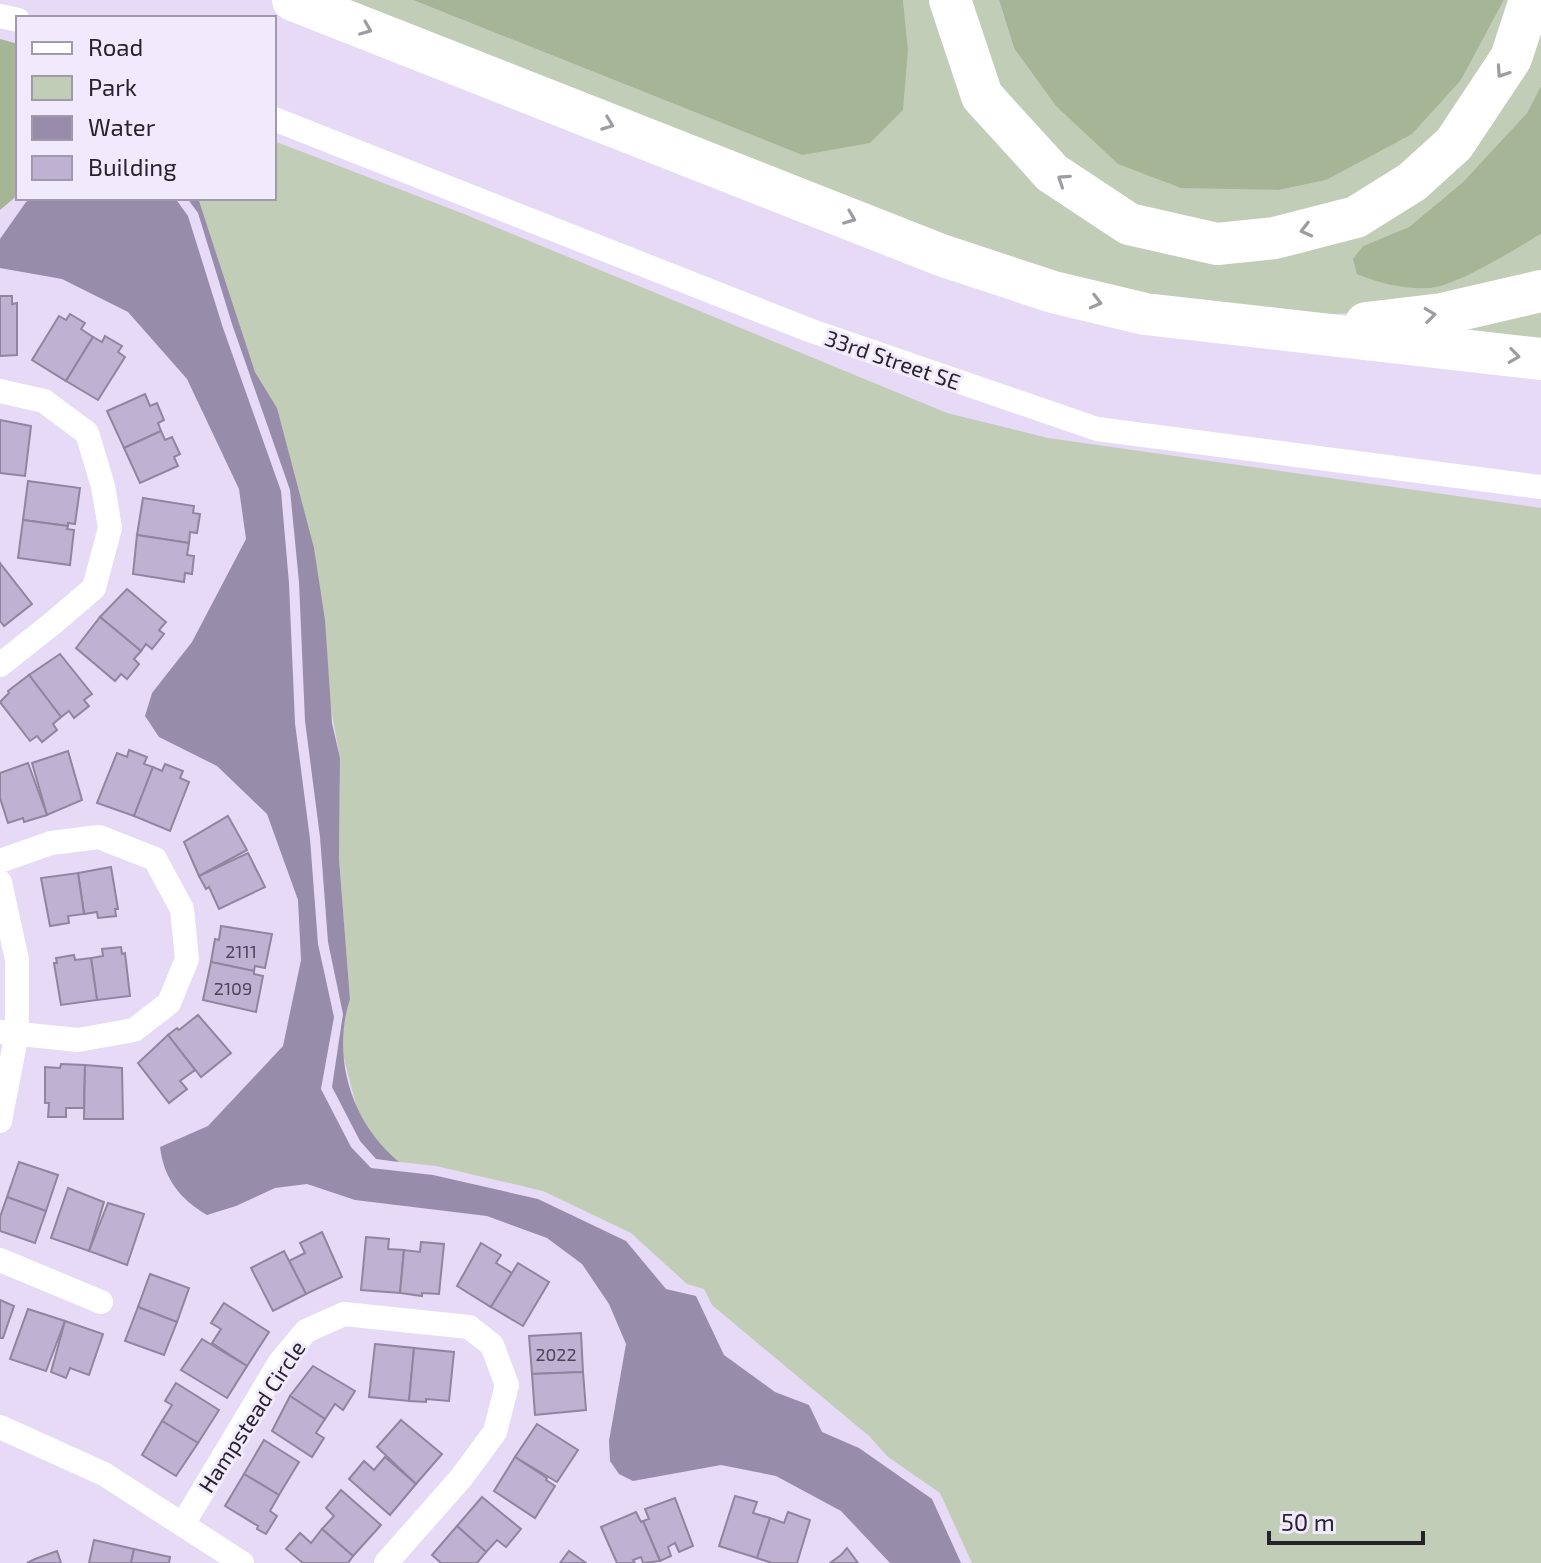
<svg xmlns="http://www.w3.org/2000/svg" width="1541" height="1563" viewBox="0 0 1541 1563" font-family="'Exo 2',sans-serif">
  <rect width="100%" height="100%" fill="#e6daf7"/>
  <g fill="#c2cdb7">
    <polygon points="335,0 413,0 802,155 908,49 903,0 930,0 939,34 957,79 1139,236 1392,205 1541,0 1541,86 1527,113 1463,182 1409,227 1363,246 1433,288 1489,264 1541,234 1541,282 1351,313 1292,317 1088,291"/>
    <polygon points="961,0 999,0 1014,48 1231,188 1279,190 1326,180 1461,80 1504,0 1519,0 1481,86 1377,193 1250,224 1202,223 1152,213 1094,186 1049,152 984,68"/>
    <polygon points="274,141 464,214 947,413 1048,438 1541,508 1541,1563 972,1563 940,1493 888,1457 869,1436 712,1305 704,1289 687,1284 631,1233 543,1191 436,1166 399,1162 379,1145 357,1109 341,1047 344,1017 350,999 339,859 340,758 277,409 255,372 196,198 274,198"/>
    <polygon points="1541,301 1541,348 1412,329"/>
  </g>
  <g fill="#a6b595">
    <polygon points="413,0 903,0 908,49 903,110 870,143 802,155"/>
    <polygon points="999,0 1504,0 1461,80 1412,134 1326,180 1279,190 1181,188 1118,164 1056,106 1014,48"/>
    <polygon points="0,39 18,44 18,195 0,210"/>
    <path d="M1541,86v148c-24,14 -86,53 -112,54 -26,1 -48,-4 -72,-14l-4,-15 10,-13 46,-19 54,-45 64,-69z"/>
  </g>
  <g fill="#988cab">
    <path d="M32,198h143l13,18 35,112 58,163 8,92 6,140 15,116 8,105 16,73 -13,72 30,58 20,21 62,7 105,24 88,42 40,48 30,7 28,59 51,37 34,13 13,27 37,16 73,51 29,64h-71l-49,-52 -65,-35 -55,-11 -88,16 -14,-7 -9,-13 -1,-20 17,-97 -17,-40 -27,-40 -35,-26 -60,-22 -132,-16 -48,-16 -32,4 -39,18 -29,9c-27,-16 -43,-36 -47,-68l48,-21 75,-80 18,-86 -3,-60 -31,-86 -50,-48 -58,-29 -14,-21 7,-23 40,-51 54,-103 -7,-50 -52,-110 -59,-67 -66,-33 -62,-11v-29l26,-37z"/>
    <path d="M187,198l12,3 56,171 22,36 37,140 11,72 7,103 8,35 -1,101 11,140c-19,59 2,124 49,163l-23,-3 -16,-18 -28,-54 11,-73 -15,-72 -8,-105 -15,-116 -6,-139 -9,-92 -58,-166 -34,-111z"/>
  </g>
  <g fill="#beb1d2" stroke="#8f859f" stroke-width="2">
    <polygon points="0,296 12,296 12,304 17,303 17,355 0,356"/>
    <polygon points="70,314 85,323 81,329 93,337 66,381 32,360 59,316 66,320"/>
    <polygon points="105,336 122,346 118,352 125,357 98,400 66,381 93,337 102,342"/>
    <polygon points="145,394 150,406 157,403 164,420 158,423 161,431 124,448 107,411"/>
    <polygon points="0,420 31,426 25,476 0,473"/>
    <polygon points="161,431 165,440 172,437 180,454 174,457 178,466 140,483 124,448"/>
    <polygon points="28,481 80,488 75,524 68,523 68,526 23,520"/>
    <polygon points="143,498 194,506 193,513 200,514 197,533 190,532 189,543 137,535"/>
    <polygon points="23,520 68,526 67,529 74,530 70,565 18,558"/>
    <polygon points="137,535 189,543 187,555 194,556 192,574 185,573 184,582 133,574"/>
    <polygon points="0,563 32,604 4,626 0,621"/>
    <polygon points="127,589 166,622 159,630 164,634 152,649 146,644 141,651 100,617"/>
    <polygon points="100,617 141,651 134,659 139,664 127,679 121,674 115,681 76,648"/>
    <polygon points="60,654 92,694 84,700 89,706 74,718 69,711 61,717 29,675"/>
    <polygon points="29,675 61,717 53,724 57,730 42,742 37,736 30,741 0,702 9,693 8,691"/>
    <polygon points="129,750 147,757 144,764 153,767 134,816 97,803 117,753 127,757"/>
    <polygon points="68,751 82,800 47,815 32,763"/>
    <polygon points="28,763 47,815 24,822 23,818 8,823 0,798 0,773"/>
    <polygon points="165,764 183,771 180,778 189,782 170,831 134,816 153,767 162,771"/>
    <polygon points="228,816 247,850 199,876 184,842"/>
    <polygon points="248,853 265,887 219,909 209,887 206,889 199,876"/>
    <polygon points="111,867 118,909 115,909 116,916 98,918 97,912 84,914 78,873"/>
    <polygon points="78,873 84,914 68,916 69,923 50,926 41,878"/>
    <polygon points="221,926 272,934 265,968 255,966 254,971 211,962 215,939 219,940"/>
    <polygon points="121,947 122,954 125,953 130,996 97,1000 91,958 103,956 102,949"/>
    <polygon points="74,955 75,960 91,958 97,1000 61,1005 54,963 57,963 56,958"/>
    <polygon points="211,962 254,971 254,974 263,976 256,1012 203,1000"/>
    <polygon points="198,1015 231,1053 201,1077 168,1035 177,1028 179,1030"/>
    <polygon points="168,1035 195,1070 180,1081 187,1089 169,1103 138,1063"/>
    <polygon points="61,1064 85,1065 84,1108 66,1108 66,1117 48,1117 49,1103 45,1103 45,1067 60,1068"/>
    <polygon points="85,1065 122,1068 123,1119 84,1119"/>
    <polygon points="19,1162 58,1175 46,1211 7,1197"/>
    <polygon points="68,1188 104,1202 89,1251 51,1238"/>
    <polygon points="7,1197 46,1211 35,1243 0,1231 0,1217"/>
    <polygon points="108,1203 144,1214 127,1265 89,1251"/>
    <polygon points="322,1232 342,1277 306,1294 289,1261 305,1253 300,1243"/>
    <polygon points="366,1237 389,1239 388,1249 404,1250 400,1293 361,1290"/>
    <polygon points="421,1242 444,1244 439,1294 422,1293 422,1296 400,1293 404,1250 420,1252"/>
    <polygon points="481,1243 501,1255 496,1263 512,1273 491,1307 457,1286"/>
    <polygon points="284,1251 306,1294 273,1311 251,1268"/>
    <polygon points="518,1263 549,1282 523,1326 491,1307"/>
    <polygon points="150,1274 189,1288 177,1322 138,1307"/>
    <polygon points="0,1300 14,1306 3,1338 0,1338"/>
    <polygon points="224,1303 269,1332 247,1366 212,1343 221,1329 211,1323"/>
    <polygon points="138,1307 177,1322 164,1355 125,1341"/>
    <polygon points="28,1309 65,1321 46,1371 10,1359"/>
    <polygon points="65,1321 103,1334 89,1375 70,1368 66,1378 51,1372"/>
    <polygon points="581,1333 583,1372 532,1374 529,1336"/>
    <polygon points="202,1339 247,1366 227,1398 181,1370"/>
    <polygon points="375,1344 414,1348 409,1401 369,1397"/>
    <polygon points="414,1348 454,1352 449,1401 426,1399 426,1402 409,1401"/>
    <polygon points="313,1366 355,1391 343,1410 335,1404 325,1419 290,1396"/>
    <polygon points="583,1372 586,1410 535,1415 532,1374"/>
    <polygon points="176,1383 219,1410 198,1443 162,1421 172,1405 165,1401"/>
    <polygon points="290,1396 325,1419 316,1433 324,1438 312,1457 272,1431"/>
    <polygon points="401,1420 442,1454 416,1484 377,1447"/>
    <polygon points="162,1421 198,1443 176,1476 142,1455"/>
    <polygon points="537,1424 578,1450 557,1482 515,1457"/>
    <polygon points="264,1440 299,1462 279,1495 244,1474"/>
    <polygon points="385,1457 416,1484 390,1515 349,1479 364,1461 374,1470"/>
    <polygon points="515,1457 547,1478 546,1480 555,1486 535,1518 494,1491"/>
    <polygon points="244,1474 279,1495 270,1511 277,1516 266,1534 257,1529 258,1526 225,1506"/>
    <polygon points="341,1490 381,1525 353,1556 322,1529 334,1516 326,1508"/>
    <polygon points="735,1496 757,1502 753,1513 770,1518 757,1558 719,1546"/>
    <polygon points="482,1497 521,1529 506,1547 497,1540 486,1552 457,1526"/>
    <polygon points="675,1498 693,1546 679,1552 675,1543 668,1547 671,1556 660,1561 643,1521 649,1519 645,1509"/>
    <polygon points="636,1512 641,1522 643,1521 660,1561 643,1563 641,1557 633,1560 635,1563 617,1563 601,1527"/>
    <polygon points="788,1512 810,1520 797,1563 772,1563 757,1558 770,1518 784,1523"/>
    <polygon points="457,1526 486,1552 477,1563 441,1563 432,1555"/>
    <polygon points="322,1529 353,1556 348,1563 303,1563 286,1549 300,1533 311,1543"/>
    <polygon points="94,1540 134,1549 131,1563 89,1563"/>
    <polygon points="847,1548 858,1563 830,1563 841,1555"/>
    <polygon points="134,1549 170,1557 169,1563 131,1563"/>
    <polygon points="57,1551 61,1563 27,1563 35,1559"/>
    <polygon points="569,1551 586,1563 560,1563"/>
  </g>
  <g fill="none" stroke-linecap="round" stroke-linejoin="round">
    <g stroke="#fff" stroke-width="24">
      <polyline points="0,16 18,20"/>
      <polyline points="274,119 809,330 1097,429 1541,487"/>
      <polyline points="0,391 44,401 87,433 103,486 110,528 94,588 53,623 0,665"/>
      <polyline points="0,861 51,843 99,837 155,859 182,909 187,959 169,1003 134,1030 78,1040 0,1032"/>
      <polyline points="0,882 17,960 17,1033 0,1121"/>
      <polyline points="0,1260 101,1302"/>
      <polyline points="0,1427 104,1474 242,1563"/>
      <polyline points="183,1524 280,1362 306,1331 344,1314 469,1327 492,1345 507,1385 495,1432 461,1478 386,1563"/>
    </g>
    <g stroke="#fff" stroke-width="42">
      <polyline points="293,0 941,255 1053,292 1145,314 1541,359"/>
      <polyline points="950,0 982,96 1052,173 1129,224 1217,244 1275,238 1356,217 1412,182 1454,144 1511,58 1530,0"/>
      <polyline points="1366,323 1442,314 1541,291"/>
    </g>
  </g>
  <defs><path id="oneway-chevron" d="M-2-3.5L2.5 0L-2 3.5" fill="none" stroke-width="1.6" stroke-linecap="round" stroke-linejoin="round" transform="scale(2)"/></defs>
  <g stroke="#9e9ca0">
    <use href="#oneway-chevron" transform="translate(366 29) rotate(22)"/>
    <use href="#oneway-chevron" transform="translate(1502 72) rotate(124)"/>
    <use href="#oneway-chevron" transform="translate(608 124) rotate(21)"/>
    <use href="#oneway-chevron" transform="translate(1063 180) rotate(-146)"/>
    <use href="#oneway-chevron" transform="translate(850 218) rotate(22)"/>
    <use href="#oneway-chevron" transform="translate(1306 230) rotate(166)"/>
    <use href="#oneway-chevron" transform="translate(1096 302) rotate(14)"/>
    <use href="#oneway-chevron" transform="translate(1430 315) rotate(-7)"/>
    <use href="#oneway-chevron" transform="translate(1514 356) rotate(7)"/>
  </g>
  <g text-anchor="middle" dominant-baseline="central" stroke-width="6" stroke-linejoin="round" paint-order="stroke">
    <g font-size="18" fill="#4d4656">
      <text x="241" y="951">2111</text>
      <text x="233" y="988">2109</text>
      <text x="556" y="1354">2022</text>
    </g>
    <g font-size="22" fill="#27232d" stroke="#f1eafc">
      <text transform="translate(893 359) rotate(19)">33rd Street SE</text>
      <text transform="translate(251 1416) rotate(-57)">Hampstead Circle</text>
    </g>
  </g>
  <rect x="16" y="16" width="260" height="184" fill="#f1eafc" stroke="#a09aa9" stroke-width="2"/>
  <rect x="32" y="42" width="40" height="12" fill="#ffffff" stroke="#a09aa9" stroke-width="2"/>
  <text x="88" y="56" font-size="24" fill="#27232d">Road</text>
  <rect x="32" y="76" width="40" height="24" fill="#c2cdb7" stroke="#a09aa9" stroke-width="2"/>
  <text x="88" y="96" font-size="24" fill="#27232d">Park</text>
  <rect x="32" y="116" width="40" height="24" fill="#988cab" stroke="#a09aa9" stroke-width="2"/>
  <text x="88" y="136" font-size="24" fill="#27232d">Water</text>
  <rect x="32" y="156" width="40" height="24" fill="#beb1d2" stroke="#a09aa9" stroke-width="2"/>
  <text x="88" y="176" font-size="24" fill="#27232d">Building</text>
  <path d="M1269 1531v12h154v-12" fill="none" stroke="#27232d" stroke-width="4"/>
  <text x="1281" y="1531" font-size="24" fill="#27232d" stroke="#f1eafc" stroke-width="6" paint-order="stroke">50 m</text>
</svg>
